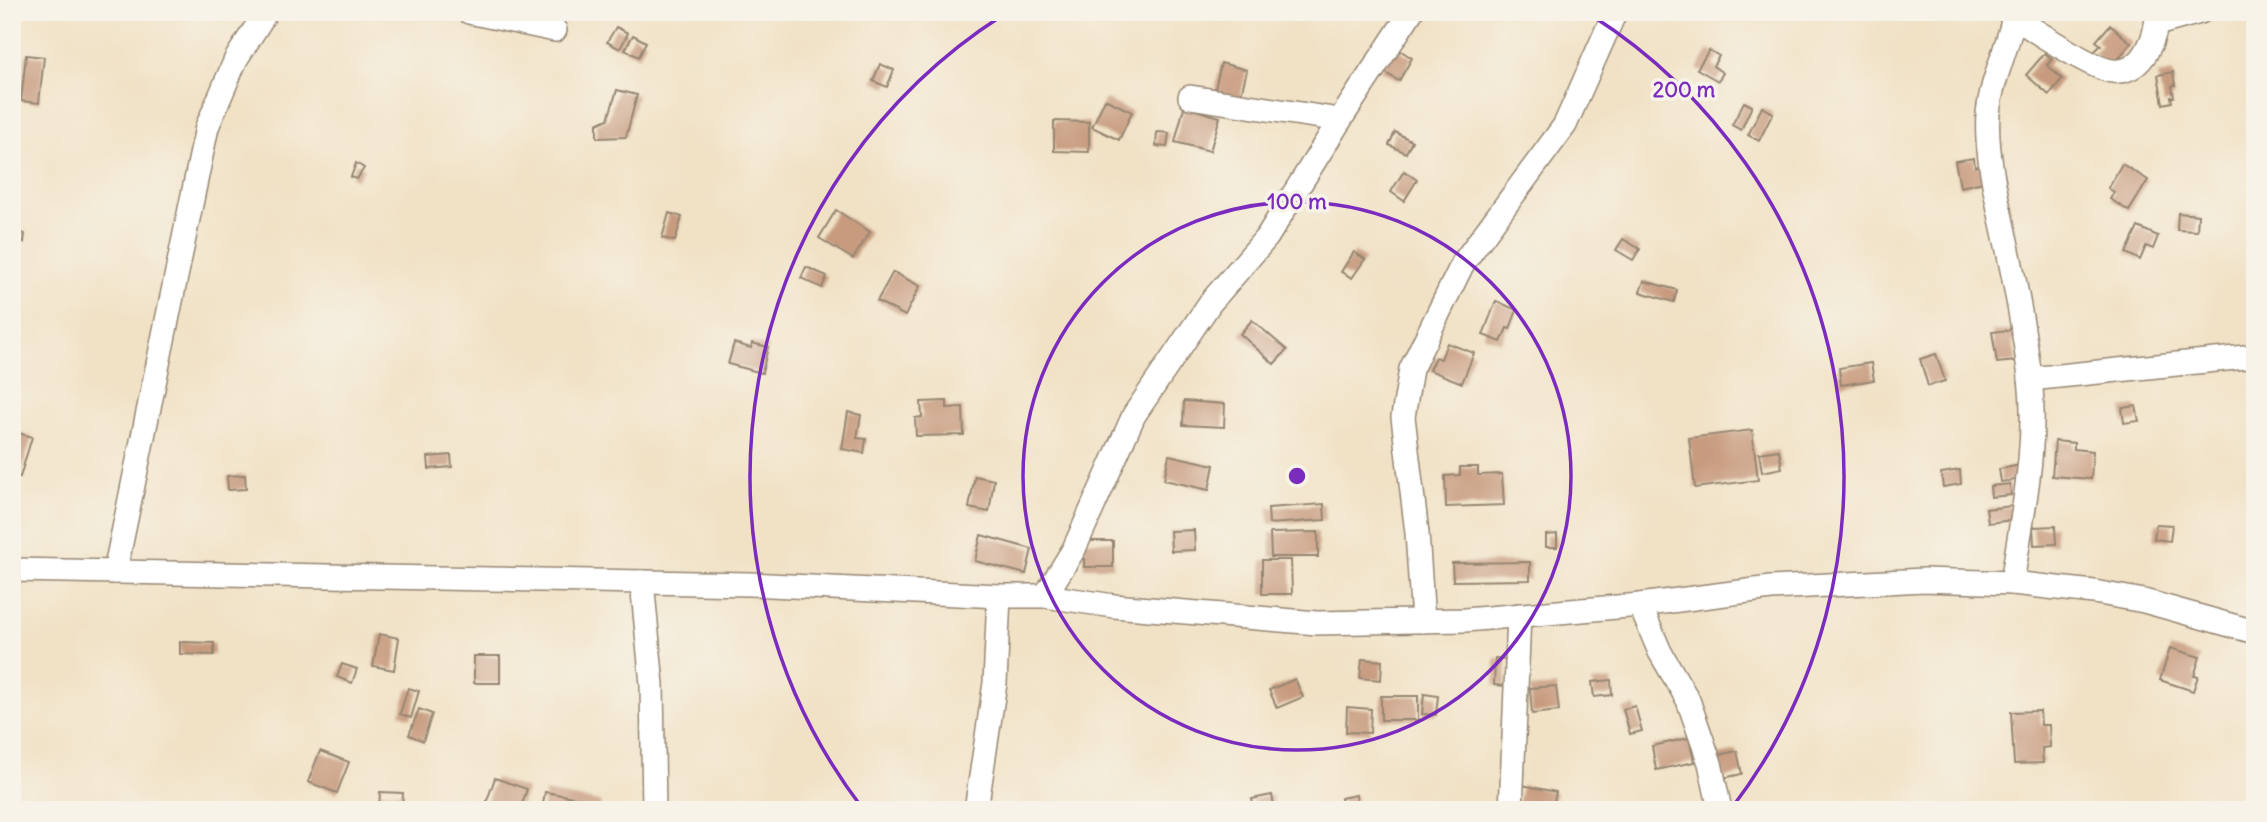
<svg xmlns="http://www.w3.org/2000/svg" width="2267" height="822" viewBox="0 0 2267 822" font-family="Delius,sans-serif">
  <rect width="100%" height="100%" fill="#f7f3e8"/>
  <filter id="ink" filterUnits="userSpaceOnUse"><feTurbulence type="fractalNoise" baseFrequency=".0143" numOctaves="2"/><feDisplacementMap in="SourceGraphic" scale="14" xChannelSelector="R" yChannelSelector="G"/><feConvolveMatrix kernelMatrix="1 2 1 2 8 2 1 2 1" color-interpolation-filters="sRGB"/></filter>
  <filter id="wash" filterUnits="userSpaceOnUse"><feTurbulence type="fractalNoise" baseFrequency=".00686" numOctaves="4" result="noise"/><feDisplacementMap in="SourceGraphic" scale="28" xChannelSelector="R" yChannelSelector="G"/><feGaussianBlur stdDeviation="1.57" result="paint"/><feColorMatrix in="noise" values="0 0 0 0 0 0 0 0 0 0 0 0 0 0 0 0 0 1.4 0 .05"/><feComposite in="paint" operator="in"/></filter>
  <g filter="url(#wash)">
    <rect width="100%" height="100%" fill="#f1e2c6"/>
    <g id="blocks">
      <g fill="#c89b7f">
        <polygon points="2110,25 2131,43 2111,68 2093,53 2101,45 2096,41"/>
        <polygon points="616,27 628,33 620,49 607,42"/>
        <polygon points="633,35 646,42 639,57 625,50"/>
        <polygon points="1395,47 1412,58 1399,81 1381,70"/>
        <polygon points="1709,50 1719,56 1713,66 1723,73 1718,81 1697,69"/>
        <polygon points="2045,53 2052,59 2047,65 2062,79 2049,95 2026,75"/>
        <polygon points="26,55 44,57 39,103 21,101"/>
        <polygon points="1221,63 1247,70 1240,99 1214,93"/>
        <polygon points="880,64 894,70 887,87 873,81"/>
        <polygon points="2173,72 2175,85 2172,86 2174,97 2171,97 2172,102 2163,104 2158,75"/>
        <polygon points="617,90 637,95 626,137 597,138 597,124 608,119"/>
        <polygon points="1105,99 1132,112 1119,140 1092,127"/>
        <polygon points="1744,102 1752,106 1741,130 1732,125"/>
        <polygon points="1184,107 1220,117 1210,151 1175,142"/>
        <polygon points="1762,107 1773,113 1759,141 1748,135"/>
        <polygon points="1054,121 1089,122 1089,152 1054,151"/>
        <polygon points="1157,132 1169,133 1167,147 1156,146"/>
        <polygon points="1395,132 1412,141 1406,153 1389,145"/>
        <polygon points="1974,158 1975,167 1981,165 1984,182 1960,187 1955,161"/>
        <polygon points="356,163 364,168 357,179 351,177"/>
        <polygon points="2122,164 2148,180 2129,211 2110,199 2114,192 2108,188"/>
        <polygon points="1404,171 1417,180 1404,201 1391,192"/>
        <polygon points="836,210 870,232 853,259 819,238"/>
        <polygon points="669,213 682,217 675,241 662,238"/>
        <polygon points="2178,213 2198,215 2197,231 2177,230"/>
        <polygon points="2138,227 2158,236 2153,249 2146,246 2140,260 2126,253"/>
        <polygon points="15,232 25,234 24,242 14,240"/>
        <polygon points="1623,239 1640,249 1633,260 1616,250"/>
        <polygon points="1354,252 1365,259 1352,278 1341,272"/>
        <polygon points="806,267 827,276 822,288 801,278"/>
        <polygon points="893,272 920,286 905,316 877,301"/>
        <polygon points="1644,281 1677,290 1674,302 1640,292"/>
        <polygon points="1496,301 1517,310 1510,329 1507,328 1501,342 1483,335"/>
        <polygon points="1252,320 1287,350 1274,364 1240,334"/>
        <polygon points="2016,329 2018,340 2013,340 2016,361 1997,363 1992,332"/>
        <polygon points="734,343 751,348 752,343 768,347 762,373 728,364"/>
        <polygon points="1447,343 1474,353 1462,383 1429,370 1435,357 1441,359"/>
        <polygon points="1936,354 1945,381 1928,386 1920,359"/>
        <polygon points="1871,363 1874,380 1841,385 1839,368"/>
        <polygon points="947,401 947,408 963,407 964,435 916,436 915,418 922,417 921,402"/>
        <polygon points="1184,401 1225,404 1224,427 1183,425"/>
        <polygon points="2136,406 2139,421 2124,423 2122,408"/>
        <polygon points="848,412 861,415 857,438 866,439 864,453 842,449"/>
        <polygon points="1752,430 1758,480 1695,488 1689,438"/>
        <polygon points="12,431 32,437 20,477 12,475"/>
        <polygon points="2055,441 2074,443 2074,449 2093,451 2091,479 2052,476"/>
        <polygon points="1779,450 1782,468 1762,472 1759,453"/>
        <polygon points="451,455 452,467 429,469 428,457"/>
        <polygon points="1169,455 1214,465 1209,490 1164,480"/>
        <polygon points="2021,465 2023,479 2001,482 1999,469"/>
        <polygon points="1460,467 1478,467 1478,475 1502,474 1504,505 1446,507 1445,476 1460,475"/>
        <polygon points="1960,470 1961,484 1943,487 1941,473"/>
        <polygon points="245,475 246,489 228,490 227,476"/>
        <polygon points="975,476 994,480 989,512 969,508"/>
        <polygon points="2010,484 2011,495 1991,497 1990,486"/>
        <polygon points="1324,504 1325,520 1269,524 1268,508"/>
        <polygon points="2012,506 2013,520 1988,523 1986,509"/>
        <polygon points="2156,524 2172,525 2170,541 2154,539"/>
        <polygon points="2055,526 2056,544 2034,545 2033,527"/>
        <polygon points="1194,530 1195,550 1171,551 1170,531"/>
        <polygon points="1318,532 1318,557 1271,557 1270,533"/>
        <polygon points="1557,534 1557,547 1546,547 1546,535"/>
        <polygon points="981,535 1032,549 1026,574 975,561"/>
        <rect x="1084" y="541" width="29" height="26"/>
        <polygon points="1262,560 1291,560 1292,594 1262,594"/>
        <polygon points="1530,562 1530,580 1453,581 1452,563"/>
        <polygon points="379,634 399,638 394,670 373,666"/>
        <polygon points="180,642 214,643 214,655 180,654"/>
        <polygon points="2170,648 2200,657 2194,676 2198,676 2193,691 2160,680"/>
        <rect x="474" y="656" width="26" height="27"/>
        <polygon points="1495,658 1507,659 1506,686 1494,685"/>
        <polygon points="1362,659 1382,661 1381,680 1360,678"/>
        <polygon points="342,664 357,669 352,683 337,677"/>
        <polygon points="1295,679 1303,697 1277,708 1269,690"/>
        <polygon points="1611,680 1612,695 1594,697 1592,682"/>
        <polygon points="1556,686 1559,711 1532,714 1530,688"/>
        <polygon points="408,688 419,691 411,718 400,714"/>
        <polygon points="1424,694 1438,696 1436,715 1422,714"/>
        <rect x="1381" y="696" width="37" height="24"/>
        <polygon points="1635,706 1642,731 1630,734 1623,709"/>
        <polygon points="1347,707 1371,709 1370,733 1346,732"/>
        <polygon points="419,709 432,714 423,741 409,735"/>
        <polygon points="2040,711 2041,725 2049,725 2050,747 2042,748 2043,763 2014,764 2011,712"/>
        <polygon points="1689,738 1694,762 1656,770 1652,746"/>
        <polygon points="320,751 349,762 337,793 308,782"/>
        <polygon points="1737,751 1742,774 1723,778 1718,755"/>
        <polygon points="495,778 527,789 520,810 484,809"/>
        <polygon points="1522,785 1556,792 1552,810 1517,810"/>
        <polygon points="380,792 403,793 402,810 379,809"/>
        <polygon points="545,792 601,802 599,810 542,810"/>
        <polygon points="1272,795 1275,810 1254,810 1252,799"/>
        <polygon points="1356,795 1359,810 1343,810 1341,798"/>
      </g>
    </g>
  </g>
  <g filter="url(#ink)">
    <use href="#blocks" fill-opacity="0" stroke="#968672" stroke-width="2"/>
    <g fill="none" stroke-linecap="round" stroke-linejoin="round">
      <defs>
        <g id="minor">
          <polyline points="469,12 555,30"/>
          <path d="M2008,12c19,14 85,58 105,59 31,3 44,-35 44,-59"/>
          <polyline points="2157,24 2200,12"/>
          <polyline points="1190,97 1340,120"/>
          <polyline points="2030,379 2255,356"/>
          <polyline points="12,570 750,584 999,596 1045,596 1114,606 1317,623 1465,620 1640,605 1771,588 1924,580 2012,583 2094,592 2144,601 2255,632"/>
          <polyline points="115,572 207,127 236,59 266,12"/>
          <polyline points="642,582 652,684 654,810"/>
          <path d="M2012,583c10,-68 26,-137 18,-206 -6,-46 -14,-91 -24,-136 -8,-37 -21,-89 -18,-127 3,-33 19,-64 26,-97"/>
          <polyline points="1045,596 1074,549 1134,415 1210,303 1267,237 1340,120 1411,12"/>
          <polyline points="1640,605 1660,652 1688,700 1710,763 1720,810"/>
          <polyline points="1423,621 1417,533 1403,417 1411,369 1463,263 1565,125 1615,12"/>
          <polyline points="976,810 995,683 999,596"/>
          <polyline points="1511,810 1519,615"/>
        </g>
      </defs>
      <use href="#minor" stroke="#968672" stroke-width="26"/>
      <use href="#minor" stroke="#fff" stroke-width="23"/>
    </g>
  </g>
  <g fill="none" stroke="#7b2cbf" stroke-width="3.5">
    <circle cx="1297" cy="476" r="274"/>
    <path d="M863 809A547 547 0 0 1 1003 15M1591 15A547 547 0 0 1 1731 809"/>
  </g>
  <circle cx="1297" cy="476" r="10" fill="#7b2cbf" stroke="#f7f3e8" stroke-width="3.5"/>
  <g font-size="21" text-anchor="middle" font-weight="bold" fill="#7b2cbf" stroke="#f7f3e8" stroke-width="7" stroke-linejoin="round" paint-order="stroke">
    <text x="1684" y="97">200 m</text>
    <text x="1297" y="209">100 m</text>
  </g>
  <rect width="2267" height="822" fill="none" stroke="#f7f3e8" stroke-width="42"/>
</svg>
